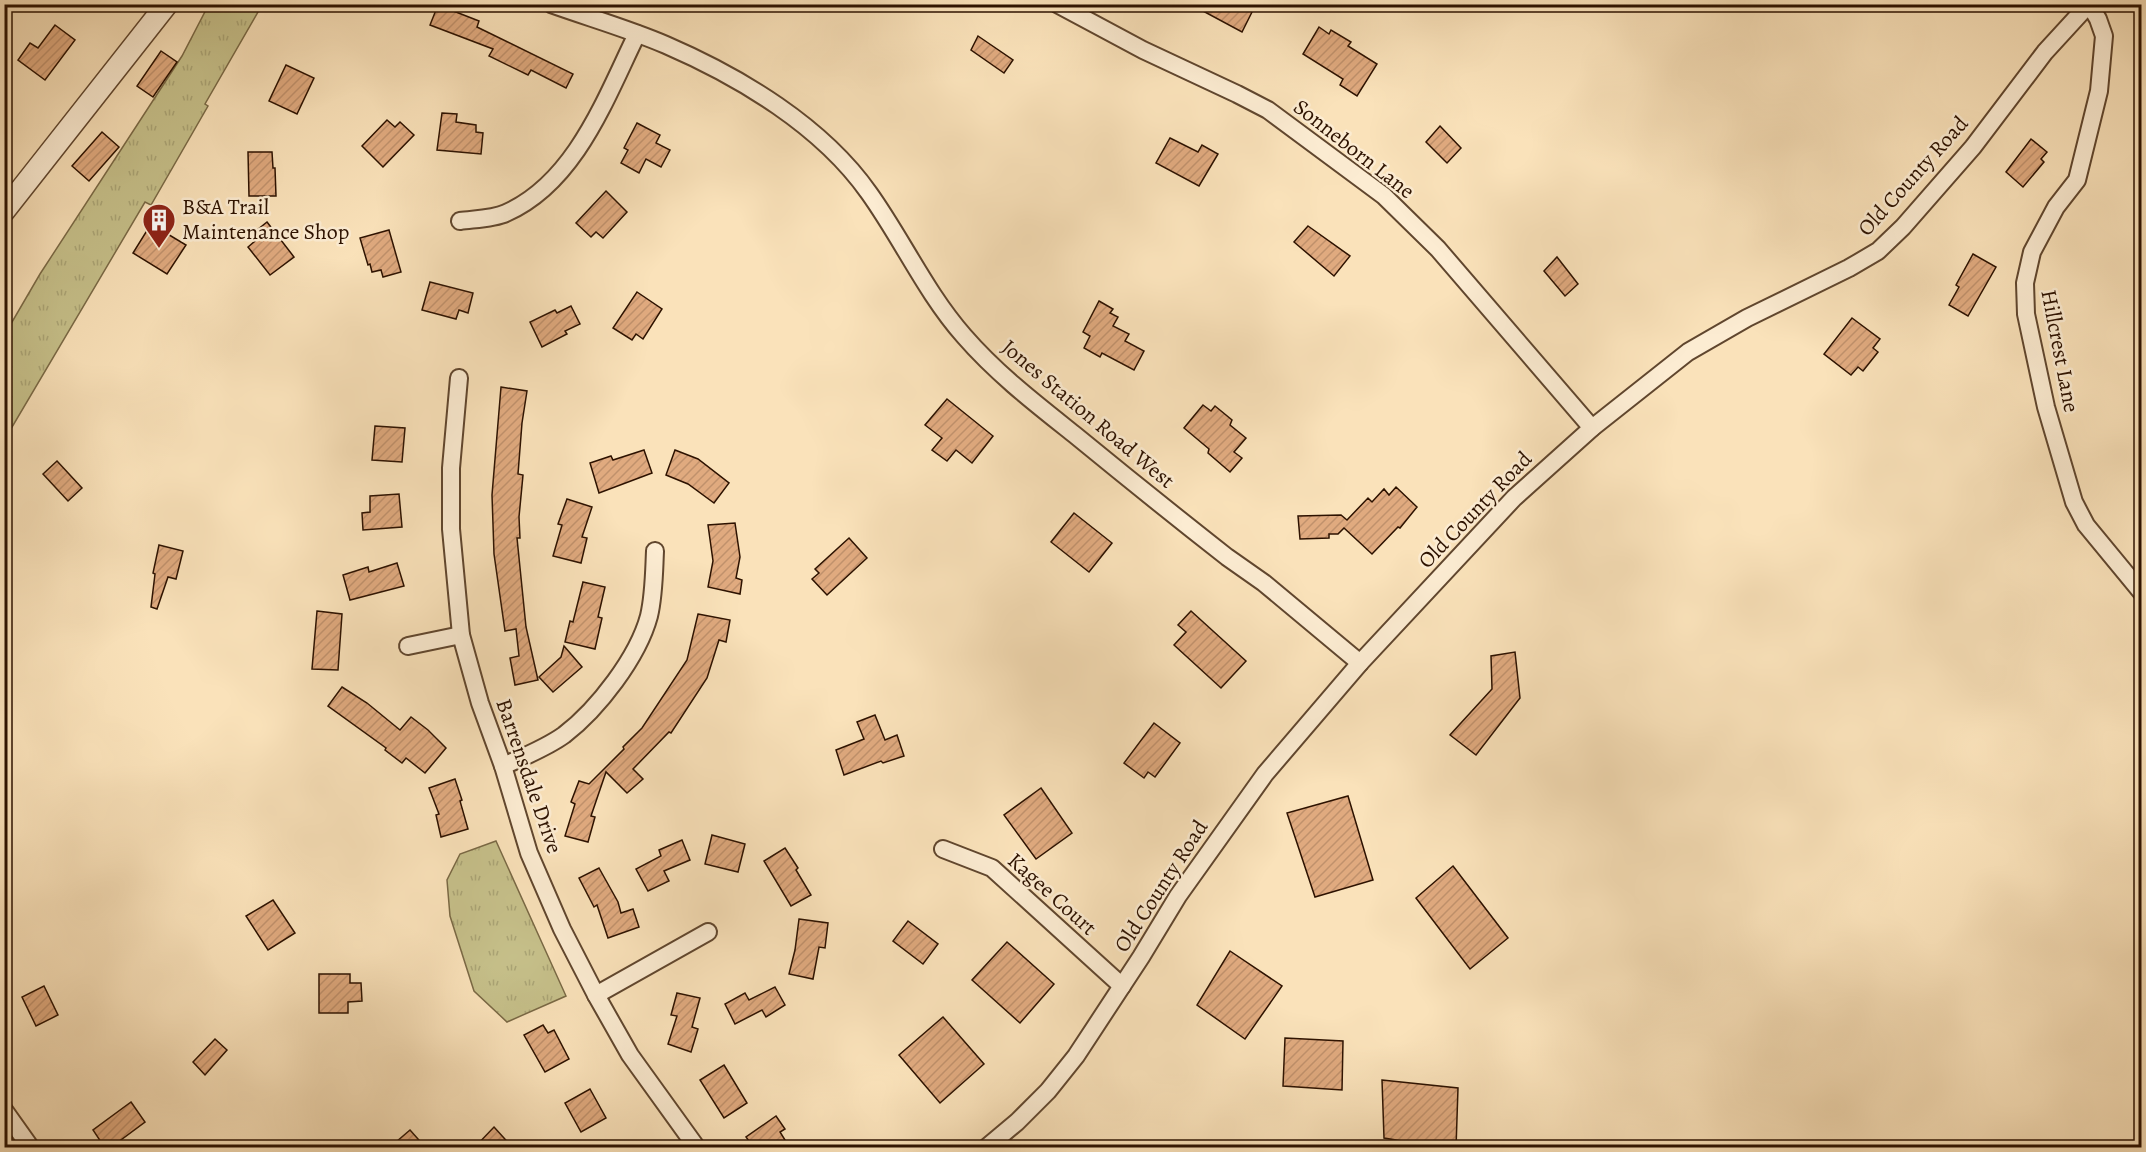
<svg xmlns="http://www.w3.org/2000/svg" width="2146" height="1152" viewBox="0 0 2146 1152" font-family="Alegreya,serif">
  <defs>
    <pattern id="park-tufts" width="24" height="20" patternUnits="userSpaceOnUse" patternTransform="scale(1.5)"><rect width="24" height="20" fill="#c6c08a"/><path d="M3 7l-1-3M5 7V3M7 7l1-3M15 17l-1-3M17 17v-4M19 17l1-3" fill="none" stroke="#aaa475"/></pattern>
    <pattern id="building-hatch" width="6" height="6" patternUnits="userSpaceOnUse" patternTransform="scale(1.5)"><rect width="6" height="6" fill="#e0aa7f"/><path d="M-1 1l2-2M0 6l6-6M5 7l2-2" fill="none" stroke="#c0916c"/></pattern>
  </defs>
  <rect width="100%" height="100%" fill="#fae2ba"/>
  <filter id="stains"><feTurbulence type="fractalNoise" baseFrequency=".00333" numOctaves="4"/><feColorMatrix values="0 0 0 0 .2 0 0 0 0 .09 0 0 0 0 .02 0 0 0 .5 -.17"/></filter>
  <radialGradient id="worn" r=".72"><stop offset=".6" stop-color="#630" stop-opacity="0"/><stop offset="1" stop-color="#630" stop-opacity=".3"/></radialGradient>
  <g fill="url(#park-tufts)" stroke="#7a6945" stroke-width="1.5">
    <polygon points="209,4 262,5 205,104 208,106 151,205 145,202 5,439 5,334 40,274 182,56"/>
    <polygon points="496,841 566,996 507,1022 474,991 450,916 447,880 460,854"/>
  </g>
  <g fill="url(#building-hatch)" stroke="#2d1200" stroke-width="1.5">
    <polygon points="1190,4 1256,4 1242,32"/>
    <polygon points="438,5 479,21 477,27 573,74 566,88 531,70 528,75 489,56 493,49 430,25"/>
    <polygon points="55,25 75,40 45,80 18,60 30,43 38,48"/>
    <polygon points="1319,27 1329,34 1331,30 1351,42 1348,46 1377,64 1357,96 1340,85 1343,79 1303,54"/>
    <polygon points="978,36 1013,60 1004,73 971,50"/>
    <polygon points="161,51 177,62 153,97 137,86"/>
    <polygon points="286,65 314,78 297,114 269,101"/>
    <polygon points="442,113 457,114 456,122 476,125 476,132 483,133 481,154 437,150"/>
    <polygon points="387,120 395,127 400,122 414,135 383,167 362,146"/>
    <polygon points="637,123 660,135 656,143 670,150 661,167 646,159 639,173 621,163 628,150 624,148"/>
    <polygon points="1440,126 1461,148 1447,163 1426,142"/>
    <polygon points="102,132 119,147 89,181 72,166"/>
    <polygon points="1170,138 1198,152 1202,145 1218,154 1199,186 1156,163"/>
    <polygon points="2031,139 2047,152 2041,159 2044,162 2023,187 2006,172"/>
    <polygon points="248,152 272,152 273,168 275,168 276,196 249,196"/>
    <polygon points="606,191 627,212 603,238 596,232 591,237 576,223"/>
    <polygon points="267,222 294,257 270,275 248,247 255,241 251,235"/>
    <polygon points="151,224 186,245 167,274 133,253"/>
    <polygon points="1308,226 1350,256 1334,276 1294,242"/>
    <polygon points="389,230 401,272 383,277 381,270 372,272 370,264 368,265 360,238"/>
    <polygon points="1973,254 1996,267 1968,316 1949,305 1959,287 1956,285"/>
    <polygon points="1557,257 1578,284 1565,296 1544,271"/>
    <polygon points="430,282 473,293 468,313 459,310 456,319 422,310"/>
    <polygon points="637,292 662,309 643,339 636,334 632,340 613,328"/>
    <polygon points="1099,301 1113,309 1110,313 1118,317 1113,326 1129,334 1125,341 1144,351 1134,370 1102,353 1100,357 1084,348 1090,336 1083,332"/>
    <polygon points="571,306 580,324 565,331 567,334 542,347 530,322 555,310 557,313"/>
    <polygon points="1852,318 1880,339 1873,348 1878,352 1863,371 1858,367 1851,375 1824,354"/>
    <polygon points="501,387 527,391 522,423 518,474 523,475 519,517 520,538 517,538 526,627 538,680 515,685 510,658 519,656 516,629 505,631 494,554 492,495"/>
    <polygon points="947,399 993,436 972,463 956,450 947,461 932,450 942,438 925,425"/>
    <polygon points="1203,405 1211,411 1215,406 1232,420 1230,425 1246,438 1234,452 1242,458 1230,472 1208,453 1209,449 1184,428"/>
    <polygon points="375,426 405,428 402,462 372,460"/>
    <polygon points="644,450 652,473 599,493 590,463 611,456 613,460"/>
    <polygon points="675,450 698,459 729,483 714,503 688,484 666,475"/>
    <polygon points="57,461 82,488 68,501 43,474"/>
    <polygon points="1396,487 1417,507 1400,528 1398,527 1372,554 1344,528 1338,534 1329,534 1329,538 1300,539 1298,516 1341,515 1347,520 1368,498 1372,502 1384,489 1389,495"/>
    <polygon points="399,494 402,527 363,530 362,513 370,512 370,496"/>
    <polygon points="567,499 592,507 582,537 587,538 581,563 553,556 562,525 558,524"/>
    <polygon points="1074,513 1112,543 1089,572 1051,542"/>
    <polygon points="735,523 740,557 736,578 742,580 740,594 708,587 713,561 708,525"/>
    <polygon points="849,538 867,558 827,595 812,579 819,573 815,569"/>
    <polygon points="159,545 183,551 176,579 168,577 157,609 151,607 155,574 153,573"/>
    <polygon points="397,563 404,586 350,600 343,575 368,567 369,572"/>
    <polygon points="583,582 605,587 598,617 602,618 595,649 565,642 570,621 573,622"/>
    <polygon points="317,611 342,614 338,670 312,669"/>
    <polygon points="1191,611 1246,661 1221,688 1174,645 1186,632 1178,625"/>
    <polygon points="698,614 730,620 726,642 719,640 707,678 671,733 669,732 633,769 643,779 627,793 606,772 591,816 595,817 588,842 565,836 575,804 571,802 579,781 589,784 624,749 623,747 642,728 687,660"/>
    <polygon points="564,646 582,667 553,692 539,677 561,657"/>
    <polygon points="1515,652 1520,698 1476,755 1450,735 1492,689 1491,656"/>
    <polygon points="342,687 367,703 400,730 411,717 428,730 446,748 425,773 406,758 402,763 385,750 386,748 328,706"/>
    <polygon points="875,715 885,740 897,735 904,756 883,763 881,761 844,775 836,750 864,739 857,722"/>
    <polygon points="1154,723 1180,743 1155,777 1148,772 1144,778 1124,763"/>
    <polygon points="455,779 462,800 460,801 468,829 441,837 436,815 439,814 429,788"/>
    <polygon points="1041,788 1072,833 1036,859 1004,815"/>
    <polygon points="1348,796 1373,880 1315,897 1287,813"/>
    <polygon points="712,835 745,844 738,872 705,864"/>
    <polygon points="682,840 690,860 664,871 669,881 648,891 636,869 661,856 659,850"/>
    <polygon points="785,848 798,868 796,870 811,895 791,906 764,861"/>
    <polygon points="1453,866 1508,938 1470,969 1416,898"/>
    <polygon points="599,868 618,902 621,913 633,909 639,927 608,938 597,905 594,907 579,878"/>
    <polygon points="273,900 295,933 268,950 246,916"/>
    <polygon points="799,919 828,923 825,948 819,947 813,979 789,974 795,950"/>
    <polygon points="908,921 938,944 923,964 893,941"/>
    <polygon points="1007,942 1054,984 1020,1023 972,980"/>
    <polygon points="1230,951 1282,986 1245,1039 1197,1005"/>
    <polygon points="319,974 350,974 350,983 361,983 362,1001 348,1002 348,1013 319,1013"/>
    <polygon points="44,986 58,1015 36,1026 22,997"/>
    <polygon points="775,987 785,1005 766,1017 762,1010 735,1024 725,1004 745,993 749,1000"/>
    <polygon points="677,993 700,998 692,1027 698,1029 691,1052 668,1044 677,1016 671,1015"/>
    <polygon points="943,1017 984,1064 940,1103 899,1055"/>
    <polygon points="543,1025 548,1033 554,1030 569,1059 545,1072 524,1035"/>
    <polygon points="1285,1038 1343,1041 1342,1090 1283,1086"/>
    <polygon points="215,1039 227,1050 205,1075 193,1062"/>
    <polygon points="724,1065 747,1103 724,1118 700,1080"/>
    <polygon points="1382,1080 1458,1088 1456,1148 1445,1148 1384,1138"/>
    <polygon points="590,1089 606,1118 581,1132 565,1103"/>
    <polygon points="131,1102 145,1122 110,1148 105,1148 93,1130"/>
    <polygon points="776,1116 785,1129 780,1132 790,1148 754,1148 746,1137"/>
    <polygon points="494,1127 513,1148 474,1148"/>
    <polygon points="410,1130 426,1148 389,1148"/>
  </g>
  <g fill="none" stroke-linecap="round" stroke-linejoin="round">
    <defs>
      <g id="minor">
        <path d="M551,4c39,14 78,25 115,41 74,32 156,81 203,148 33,46 57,100 95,143 33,38 72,68 111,99 50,41 101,82 152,122l37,26 96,80"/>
        <polyline points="1057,4 1143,50 1237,94 1268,110 1384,196 1438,249 1592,428"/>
        <polyline points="2089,4 2098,19 2104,36 2099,91 2077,180 2056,207 2032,252 2025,283 2026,314 2046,407 2074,502 2086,525 2142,593"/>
        <path d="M460,221c14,-2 33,-2 46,-8 70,-31 100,-116 131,-179"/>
        <polyline points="459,378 451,468 451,529 461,635 480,703 503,766 529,853 562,929 596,995 630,1055 697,1148"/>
        <polyline points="408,646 461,635"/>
        <path d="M503,766c20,-9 43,-18 61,-31 34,-26 74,-78 85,-119 5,-21 5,-43 6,-65"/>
        <polyline points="943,849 992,868 1122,986"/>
        <polyline points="596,995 708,932"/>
        <polyline points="4,1110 31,1148"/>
        <polyline points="986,1148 1017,1122 1048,1091 1076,1056 1141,957 1178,896 1265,774 1360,663 1514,498 1592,428 1688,352 1747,318 1849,268 1878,251 1903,227 1973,147 2045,52 2089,4"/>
      </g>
      <polyline id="tertiary" points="4,211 167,4"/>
    </defs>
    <use href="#minor" stroke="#60462e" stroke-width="20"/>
    <use href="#tertiary" stroke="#60462e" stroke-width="24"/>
    <use href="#minor" stroke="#fcecd2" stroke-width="16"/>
    <use href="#tertiary" stroke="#fcecd2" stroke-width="21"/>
  </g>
  <defs>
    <symbol id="building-pin" viewBox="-11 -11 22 30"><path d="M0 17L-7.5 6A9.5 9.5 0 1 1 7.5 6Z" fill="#8f2418" stroke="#fcecd2"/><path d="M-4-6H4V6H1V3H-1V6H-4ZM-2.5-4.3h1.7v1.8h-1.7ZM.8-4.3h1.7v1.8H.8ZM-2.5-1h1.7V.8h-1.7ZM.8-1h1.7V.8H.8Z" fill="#fff"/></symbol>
  </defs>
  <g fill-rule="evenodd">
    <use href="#building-pin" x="140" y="201" width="38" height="52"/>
  </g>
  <g text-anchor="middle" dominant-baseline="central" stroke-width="5" stroke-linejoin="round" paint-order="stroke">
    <g font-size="22" fill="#2d1200" stroke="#fcecd2">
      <text transform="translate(1354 149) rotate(38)">Sonneborn Lane</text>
      <text transform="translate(1913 176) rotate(-48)">Old County Road</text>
      <text transform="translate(2060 351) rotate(79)">Hillcrest Lane</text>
      <text transform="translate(1088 414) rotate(40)">Jones Station Road West</text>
      <text transform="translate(1475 510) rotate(-46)">Old County Road</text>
      <text transform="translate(529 776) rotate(71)">Barrensdale Drive</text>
      <text transform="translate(1161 886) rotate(-57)">Old County Road</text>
      <text transform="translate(1052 894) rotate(42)">Kagee Court</text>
    </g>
    <g font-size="22" fill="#2d1200" stroke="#fcecd2" text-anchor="start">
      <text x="182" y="207">B&amp;A Trail<tspan x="182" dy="25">Maintenance Shop</tspan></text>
    </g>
  </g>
  <rect width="2146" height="1152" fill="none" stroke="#fae2ba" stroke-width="24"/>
  <rect x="6" y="6" width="2134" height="1140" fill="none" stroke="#2d1200" stroke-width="3"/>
  <rect x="12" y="12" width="2122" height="1128" fill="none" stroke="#2d1200" stroke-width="1.5"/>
  <rect width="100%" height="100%" filter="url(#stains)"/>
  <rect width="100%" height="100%" fill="url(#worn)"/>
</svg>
